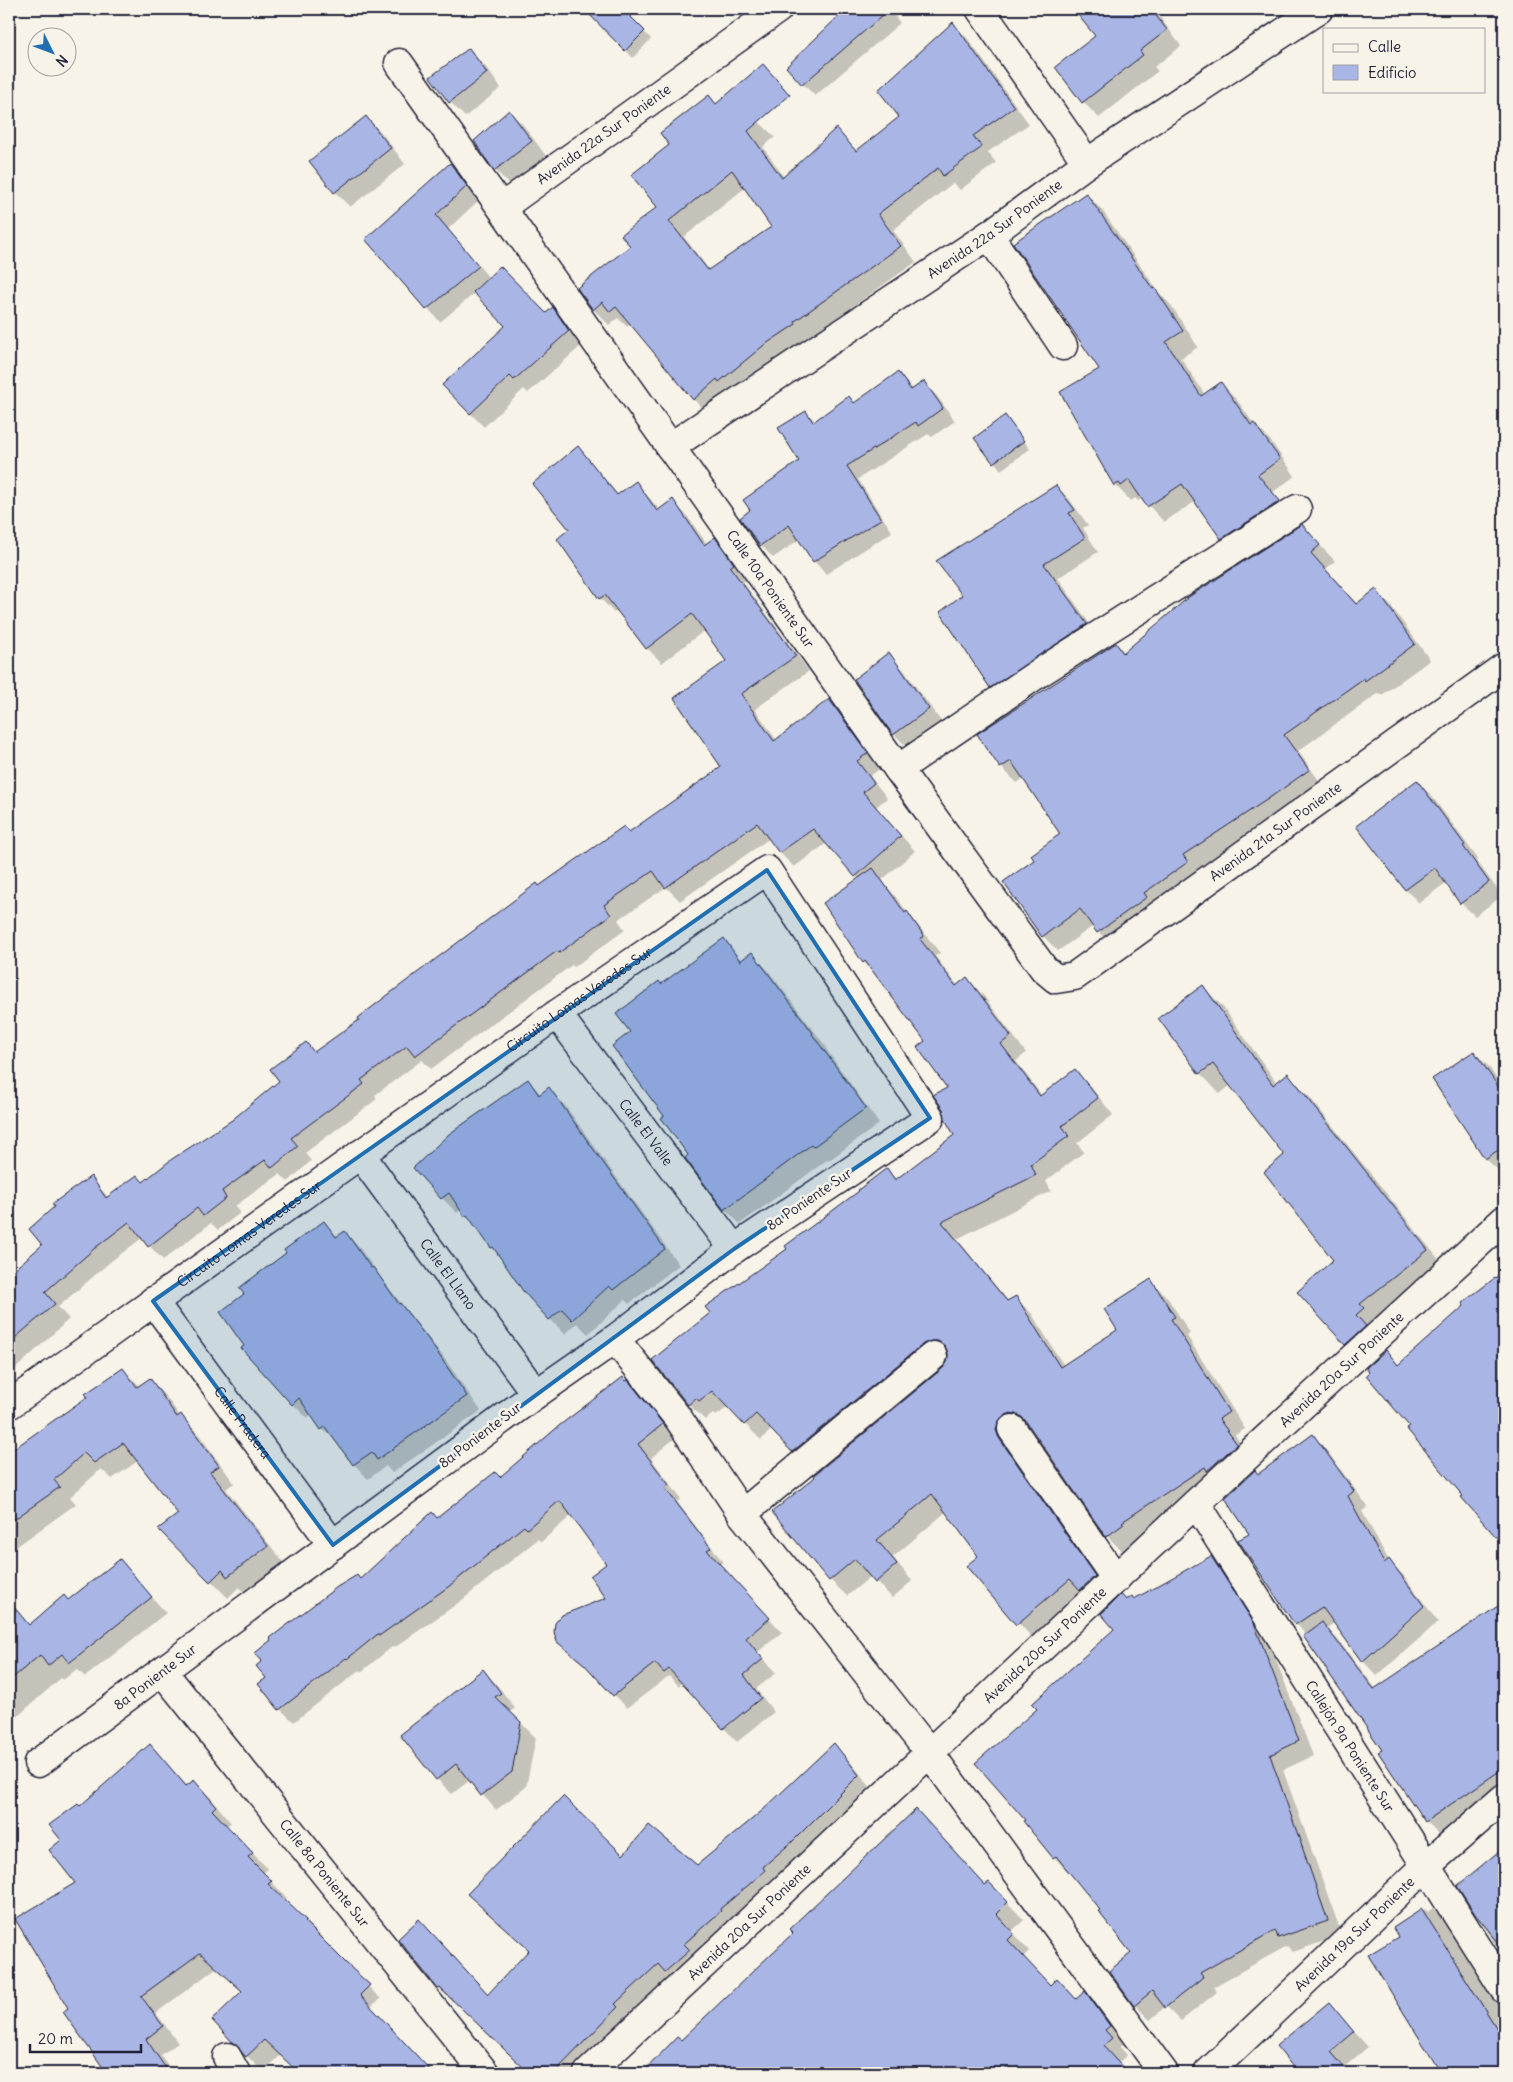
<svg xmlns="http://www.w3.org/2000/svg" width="1513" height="2082" viewBox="0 0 1513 2082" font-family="Delius,sans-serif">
  <rect width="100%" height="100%" fill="#f7f3e8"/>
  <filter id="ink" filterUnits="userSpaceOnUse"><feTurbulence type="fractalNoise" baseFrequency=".02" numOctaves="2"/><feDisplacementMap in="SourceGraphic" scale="10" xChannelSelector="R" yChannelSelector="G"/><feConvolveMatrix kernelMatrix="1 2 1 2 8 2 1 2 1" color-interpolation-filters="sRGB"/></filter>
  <g filter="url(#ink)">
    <g fill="#0003" fill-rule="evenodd">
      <polygon points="585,9 622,9 651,39 633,58"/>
      <polygon points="842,9 889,9 900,23 815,96 803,84 844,12"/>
      <polygon points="1075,9 1154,9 1181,46 1154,67 1158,71 1099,118 1083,102 1056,67 1097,36"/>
      <path d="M953,23l15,16 61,85 -41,28 8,11 -36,27 -7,-7 -60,47 23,32 -107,75 2,3 -102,74 -16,-15 -62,-76 -4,4 -9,-9 -9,7 -15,-15 -15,-22 52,-42 27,-38 13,-63 38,-48 8,8 12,-11 46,43 -12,10 21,30 67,-31 6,6 44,-35zM746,187l27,40 -63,44 -26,-34z"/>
      <polygon points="469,50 484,65 501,88 465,117 450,102"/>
      <polygon points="509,111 524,126 546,156 510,185 495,170"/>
      <polygon points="366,118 381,132 405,164 350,207 335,192 311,161"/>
      <polygon points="450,164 463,177 479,200 448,229 489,278 546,314 552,309 566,322 582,345 528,393 524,389 484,427 470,413 506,326 475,293 440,322 367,239"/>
      <polygon points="1086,194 1102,210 1160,294 1171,305 1198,347 1181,358 1205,395 1221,384 1237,400 1254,424 1270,440 1295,476 1273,492 1295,518 1238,554 1222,538 1196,501 1164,522 1142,498 1138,501 1135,498 1131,501 1115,485 1101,369"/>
      <polygon points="898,373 914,390 924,383 937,396 955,421 932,437 928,434 858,479 892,532 826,574 814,561 800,539 773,558 761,545 752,510 801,461 806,412 815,421 849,398 856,404"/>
      <polygon points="1005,417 1030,449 1001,470 976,438"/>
      <polygon points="578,448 619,496 636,483 660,510 673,501 687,516 707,544 715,538 729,553 748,579 743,582 809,671 755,709 777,741 829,700 843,715 881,768 870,776 887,798 876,807 915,851 882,880 940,953 935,956 958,986 967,979 983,995 1026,1053 1016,1061 1042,1096 1075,1071 1091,1087 1113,1115 1077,1143 1084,1152 1046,1181 1051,1191 957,1239 1009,1302 1016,1298 1032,1314 1064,1366 1119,1330 1151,1281 1167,1297 1190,1333 1187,1336 1245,1429 1235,1435 1252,1461 1123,1552 1107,1536 1034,1430 1028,1429 1111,1593 1034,1640 968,1566 980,1556 947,1511 893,1557 912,1581 892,1598 871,1576 847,1596 830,1580 949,1362 949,1356 940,1360 809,1468 772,1429 761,1440 728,1407 716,1416 713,1414 705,1420 688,1404 789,1249 887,1170 897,1180 955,1136 949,1088 927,1041 876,974 864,962 859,879 827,843 794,867 779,852 770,838 680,901 666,887 618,920 625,930 574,967 572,965 431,1069 422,1060 375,1095 377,1099 305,1153 311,1161 288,1182 280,1174 235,1206 240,1213 218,1230 211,1223 163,1260 142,1238 110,1262 58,1307 69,1319 9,1375 9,1276 44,1245 90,1178 109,1198 144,1183 232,1121 281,1081 306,1043 315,1053 539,887 629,833 723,767 728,662 705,630 662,663 647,648 618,610 614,613 600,598 570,529"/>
      <polygon points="1056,486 1070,500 1088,525 1083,528 1098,552 1058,578 1100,639 1005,701 991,687 964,595"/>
      <polygon points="1302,526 1335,561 1326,569 1357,604 1375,591 1391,606 1430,660 1382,695 1379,693 1298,751 1323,786 1283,814 1197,871 1202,878 1113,947 1093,926 1058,951 1043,936 1036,860 1062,835 1024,778 1017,783 1001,767 979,734 1116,644 1125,653"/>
      <polygon points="888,654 903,669 943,724 909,749 894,734"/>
      <polygon points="1417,782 1431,795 1478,859 1476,860 1502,896 1475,916 1461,903 1447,882 1419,903 1406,890"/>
      <polygon points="723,940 743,961 752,954 767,969 827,1048 826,1049 879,1124 828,1161 827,1160 740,1224 725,1209 687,1158 690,1156 666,1116 631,1033 661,985"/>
      <polygon points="1203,987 1223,1007 1277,1083 1288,1074 1308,1095 1448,1271 1366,1364 1346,1344 1335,1260 1286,1155 1231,1085 1220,1094 1200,1073"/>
      <polygon points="1474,1052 1489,1067 1504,1090 1504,1171 1501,1173 1486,1159 1433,1080"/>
      <polygon points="528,1081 542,1095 549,1089 564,1104 679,1265 629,1304 625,1300 588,1334 577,1323 565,1334 550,1319 462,1209 457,1213 442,1198"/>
      <polygon points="324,1223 338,1237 345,1233 359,1247 378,1274 442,1355 481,1411 392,1473 386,1466 368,1479 354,1464 338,1442 322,1429 312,1414 307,1418 293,1404 246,1346 245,1294 287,1253"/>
      <polygon points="1504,1273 1504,1544 1410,1426 1386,1352 1399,1365 1466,1306 1464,1303"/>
      <polygon points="123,1370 140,1386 150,1380 166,1397 180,1416 197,1432 234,1483 226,1489 284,1563 245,1593 239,1587 228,1598 160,1529 180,1514 138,1461 112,1479 101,1469 70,1497 76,1504 9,1552 9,1454 89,1398"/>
      <polygon points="628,1382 641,1395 675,1438 651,1458 681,1499 677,1502 723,1562 719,1564 782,1632 758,1652 776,1673 756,1689 774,1712 737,1742 682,1682 679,1686 669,1676 627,1708 594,1673 572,1655 558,1642 608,1599 608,1564 572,1515 541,1542 538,1539 461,1601 394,1648 392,1647 361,1672 360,1670 294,1722 280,1709 268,1678 360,1580 438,1520 500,1478"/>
      <polygon points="1313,1436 1327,1451 1368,1507 1362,1511 1389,1561 1404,1576 1438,1622 1377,1676 1363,1661 1335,1622 1327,1628 1339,1641 1376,1689 1504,1604 1504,1786 1443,1838 1426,1821 1383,1750 1307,1635 1296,1624 1240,1541 1251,1534 1258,1475"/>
      <polygon points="1211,1557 1225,1572 1268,1639 1313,1756 1283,1770 1342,1935 1293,1952 1287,1946 1213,1987 1217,1992 1181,2021 1166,2006 1150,2020 1135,2005 1111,1972 1133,1953 1102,1910 1069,1870 1068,1872 1054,1857 1027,1820 1039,1709 1116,1629 1127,1602 1135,1601"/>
      <polygon points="120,1561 166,1613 85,1677 77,1669 63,1680 61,1678 9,1724 9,1616 15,1611 30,1626 68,1601"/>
      <polygon points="483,1670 497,1685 515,1708 510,1712 536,1738 526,1787 496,1810 470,1780 452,1794 437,1779"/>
      <polygon points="150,1745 188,1787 194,1781 210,1797 231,1823 226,1826 268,1869 263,1873 287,1898 284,1901 322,1937 320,1939 381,1999 291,2064 281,2055 263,2072 247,2056 243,1992 216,1968 156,2013 178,2043 161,2055 173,2073 106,2073 108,2072 70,2009 77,1883 62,1841 80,1807"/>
      <polygon points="834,1745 848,1759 872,1789 581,2073 530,2073 454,2001 453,2002 439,1989 399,1940 489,1995 623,1856 697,1867 764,1811"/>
      <polygon points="1504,1846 1504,1958 1459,1886"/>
      <polygon points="986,1886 1005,1900 1024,1920 1012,1931 1029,1951 1023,1957 1051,1986 1077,2000 1085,1993 1101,2009 1126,2043 1120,2047 1127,2055 1118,2063 1128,2073 643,2073 677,2039 681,2042"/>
      <polygon points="1433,1908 1448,1923 1500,2005 1504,2006 1504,2038 1503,2039 1504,2041 1504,2073 1443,2073 1370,1955 1400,1937 1394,1928 1425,1909 1428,1912"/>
      <polygon points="1329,2004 1368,2047 1344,2067 1350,2073 1300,2073 1278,2046"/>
      <polygon points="376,2014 392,2030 433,2073 320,2073"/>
      <polygon points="204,2068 210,2073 196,2073"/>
    </g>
    <g fill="#a8b5e5" stroke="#22223b" fill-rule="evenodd">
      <polygon points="584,9 623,9 645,31 625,51"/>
      <polygon points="846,9 890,9 802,85 786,67"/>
      <polygon points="1073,9 1151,9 1167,30 1140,51 1143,55 1082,103 1055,67 1095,36"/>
      <path d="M953,22l61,85 -41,29 9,11 -39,29 -5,-8 -60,46 23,32 -106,75 1,3 -33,22 -44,36 -2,-3 -24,21 -77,-93 -6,5 -8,-10 -9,8 -16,-22 53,-42 -9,-11 36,-28 -26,-32 38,-30 -9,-12 49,-38 7,9 47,-40 27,31 -42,36 34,47 54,-50 20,23 43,-34 -21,-27zM732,170l39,57 -63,43 -39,-49z"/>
      <polygon points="469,48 487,73 449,103 430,77"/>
      <polygon points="509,110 532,141 494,171 474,141"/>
      <polygon points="366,116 391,148 334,193 309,161"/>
      <polygon points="450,163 467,186 436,215 479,266 426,310 365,239"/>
      <polygon points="1086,193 1153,289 1155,288 1183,331 1166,342 1201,396 1221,382 1251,425 1254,423 1280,459 1258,475 1280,501 1221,539 1182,484 1147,507 1129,480 1121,486 1119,483 1114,486 1060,392 1099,369 1013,243"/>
      <polygon points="500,266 546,313 553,307 569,331 514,380 510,376 470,414 442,385 505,326 473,292"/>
      <polygon points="898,372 911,390 924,381 943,408 918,426 916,422 847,466 881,519 813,562 789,525 760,546 740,518 750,510 743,500 799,461 778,428 806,411 813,422 849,396 854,403"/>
      <polygon points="1005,415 1024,441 993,463 974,438"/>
      <polygon points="578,446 617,495 636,481 657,511 673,499 704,545 715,537 734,564 730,567 796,656 741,694 774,741 829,699 868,753 857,761 874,783 863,792 901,836 855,877 813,829 779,853 757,823 665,888 653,871 604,905 611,915 559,953 557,951 415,1056 407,1046 361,1080 364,1084 291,1138 298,1146 272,1168 265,1160 222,1191 226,1198 203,1216 197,1208 148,1247 129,1222 95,1248 45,1292 55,1304 9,1343 9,1274 42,1245 29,1229 54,1207 52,1204 91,1176 106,1198 137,1175 143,1182 172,1159 232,1120 279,1081 270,1069 306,1042 314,1052 359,1020 358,1018 393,991 537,883 539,886 624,826 629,832 721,767 674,698 726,661 692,614 646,649 605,595 599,599 557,539 569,529 532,484"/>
      <polygon points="1056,485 1075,510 1069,513 1085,538 1044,564 1087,624 990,688 940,612 962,595 936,561"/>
      <polygon points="1302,524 1320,545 1311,553 1356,604 1376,589 1415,644 1365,681 1364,678 1284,735 1309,770 1268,799 1183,855 1188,862 1144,893 1147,897 1097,933 1080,909 1042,937 1003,882 1034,860 1031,855 1060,834 1011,761 1000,768 977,734 1116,643 1123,653 1190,596"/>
      <polygon points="889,652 929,709 893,735 854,679"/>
      <polygon points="1417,780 1465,845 1463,846 1489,882 1460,904 1435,868 1405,890 1356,826"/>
      <polygon points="873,868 905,913 907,911 924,936 920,939 956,986 967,977 1011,1036 1001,1044 1040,1096 1075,1069 1098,1098 1062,1126 1069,1136 1031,1164 1036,1175 942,1222 1007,1301 1016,1296 1060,1367 1117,1330 1104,1309 1151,1279 1175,1317 1171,1319 1229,1412 1219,1419 1237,1444 1207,1471 1205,1467 1122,1522 1124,1524 1106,1537 1025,1420 1019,1415 1011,1413 1003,1416 998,1422 996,1430 999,1438 1095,1576 1080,1590 1070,1579 1016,1625 966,1566 978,1556 932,1494 877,1540 897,1564 875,1583 855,1559 829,1581 772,1512 815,1477 814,1475 943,1368 947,1362 948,1354 945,1346 938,1341 931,1341 923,1344 792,1452 756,1414 744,1425 712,1391 699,1401 696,1398 688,1405 652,1360 710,1313 705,1307 787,1249 785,1246 859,1191 858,1190 887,1168 895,1180 954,1135 945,1119 943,1109 933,1095 947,1088 917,1047 925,1041 865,961 863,963 823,903"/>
      <polygon points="724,938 740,961 752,952 813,1033 812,1034 866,1108 813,1147 811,1145 724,1210 685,1158 688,1155 661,1118 664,1116 612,1046 630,1032 616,1014 659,981 661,984"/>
      <polygon points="1203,985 1273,1085 1288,1073 1428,1250 1360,1304 1364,1308 1356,1315 1366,1326 1345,1345 1297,1292 1333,1260 1264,1172 1284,1155 1213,1064 1199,1074 1158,1018"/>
      <polygon points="1474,1051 1504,1095 1504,1146 1485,1159 1432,1079"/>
      <polygon points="528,1079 539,1095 549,1087 665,1249 613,1290 609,1286 572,1320 562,1309 549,1320 523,1291 493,1247 491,1248 467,1215 465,1217 449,1193 441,1199 413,1168 449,1134"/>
      <polygon points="324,1221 336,1237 345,1231 371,1268 373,1267 399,1304 400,1303 428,1339 467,1396 377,1460 372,1452 353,1465 325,1427 321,1430 299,1398 292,1405 241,1348 244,1346 220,1312 244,1294 239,1288 286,1253 284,1250"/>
      <polygon points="1504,1271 1504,1546 1461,1497 1463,1496 1406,1428 1409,1426 1366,1375 1369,1372 1366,1368 1386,1350 1398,1365 1464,1306 1462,1303"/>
      <polygon points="123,1368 137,1387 150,1378 177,1417 181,1414 219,1466 210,1472 268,1546 227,1577 222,1570 210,1582 158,1529 178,1514 123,1443 94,1463 84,1453 54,1480 60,1487 9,1523 9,1452 87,1397 85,1394"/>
      <polygon points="623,1377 626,1381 628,1380 663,1424 638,1444 669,1485 665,1488 711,1548 707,1550 770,1618 746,1638 763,1659 744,1675 761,1698 723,1729 669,1669 664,1673 655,1663 613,1696 584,1664 557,1642 554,1632 555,1623 562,1615 606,1598 590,1576 606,1564 561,1502 558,1502 527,1529 524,1526 448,1587 379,1636 378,1634 347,1659 346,1658 279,1710 258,1684 266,1678 256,1666 262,1661 255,1653 271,1640 270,1638 337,1587 357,1575 360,1579 432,1512 437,1518 495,1472 500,1477 560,1425"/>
      <polygon points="1313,1434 1354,1491 1348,1496 1384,1563 1389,1559 1424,1606 1362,1662 1322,1607 1295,1625 1238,1540 1249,1534 1225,1498 1255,1470 1258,1474"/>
      <polygon points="1211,1556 1254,1623 1299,1741 1270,1755 1328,1921 1278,1938 1275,1930 1200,1973 1203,1977 1165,2008 1152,1991 1134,2006 1109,1971 1131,1953 1098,1911 1100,1910 1056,1856 1053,1858 1023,1821 1025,1820 975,1763 1037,1709 1032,1704 1114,1629 1101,1614 1121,1594 1126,1600 1132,1596 1134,1599"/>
      <polygon points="120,1559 152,1597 69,1663 62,1654 48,1666 40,1655 9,1681 9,1601 29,1625 64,1595 68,1600"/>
      <polygon points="1504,1602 1504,1768 1425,1822 1378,1752 1382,1750 1303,1636 1322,1622 1374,1689"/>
      <polygon points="483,1669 501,1693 495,1697 521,1722 512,1772 481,1796 456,1764 436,1780 400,1735"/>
      <polygon points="834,1743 859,1775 793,1841 763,1867 765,1871 720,1909 721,1911 684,1944 690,1950 665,1972 658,1964 615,2004 618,2007 554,2073 529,2073 440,1988 438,1989 398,1939 419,1919 488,1994 529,1950 467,1894 563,1796 623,1855 649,1825 697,1865 763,1810"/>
      <polygon points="150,1744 186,1786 194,1780 216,1806 212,1810 253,1853 248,1857 272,1881 268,1884 307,1921 305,1922 347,1964 370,1985 360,1995 433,2073 299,2073 264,2040 246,2057 212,2020 242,1991 200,1953 141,1996 163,2026 146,2039 169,2073 107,2073 63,2012 68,2008 15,1919 75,1883 49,1850 61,1840 49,1825 78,1804 80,1806"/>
      <polygon points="916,1809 985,1885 989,1882 1008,1902 996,1914 1014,1934 1008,1940 1050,1985 1057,1978 1076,1999 1085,1991 1110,2026 1105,2030 1112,2038 1103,2046 1128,2073 642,2073 677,2037 681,2040 793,1933 789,1929"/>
      <polygon points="1504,1847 1504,1949 1475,1914 1457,1886"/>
      <polygon points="1422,1909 1504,2040 1504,2073 1441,2073 1368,1955 1398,1937 1393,1928"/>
      <polygon points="1329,2002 1354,2032 1331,2052 1349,2073 1298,2073 1276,2046"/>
    </g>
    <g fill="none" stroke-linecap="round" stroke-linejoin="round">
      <defs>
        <g id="minor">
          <polyline points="980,9 1087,163"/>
          <path id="s1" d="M399,63l499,706 146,200 12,10 19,-3 429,-309"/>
          <path id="s2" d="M502,207l276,-198"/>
          <polyline points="989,235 1063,346"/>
          <path id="s3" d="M670,447l319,-212 98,-72 232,-154"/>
          <polyline points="898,769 1036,675 1297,509"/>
          <path id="s4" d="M557,1014l177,235"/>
          <path id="s5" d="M360,1154l176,240"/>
          <path id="s6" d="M153,1301l180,244"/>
          <polyline points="615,1339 678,1418 742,1514 929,1752 1164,2073"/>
          <path id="s7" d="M9,1405l548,-391 210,-144 163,248 -196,131 -119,90 -79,55 -498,369"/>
          <polyline points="1012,1429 1116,1579"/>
          <path id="s8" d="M1196,1503l308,486"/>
          <polyline points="742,1514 933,1356"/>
          <path id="s9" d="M163,1672l322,401"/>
          <polyline points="227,2057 236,2073"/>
          <path id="s10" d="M588,2073l608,-570 308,-283"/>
          <path id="s11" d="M1208,2073l217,-206 79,-69"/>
        </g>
      </defs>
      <use href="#minor" stroke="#22223b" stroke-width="31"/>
      <use href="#minor" stroke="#f7f3e8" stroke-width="28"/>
    </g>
  </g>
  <path fill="#1f6fb2" fill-opacity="0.2" stroke="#1f6fb2" stroke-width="4" stroke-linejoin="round" d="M767,870l163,248 -196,131 -401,296 -180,-244z"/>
  <g text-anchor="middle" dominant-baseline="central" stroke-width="5" stroke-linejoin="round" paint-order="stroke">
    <g font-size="14" fill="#22223b" stroke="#f7f3e8">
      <text stroke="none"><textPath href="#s2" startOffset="125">Avenida 22a Sur Poniente</textPath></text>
      <text stroke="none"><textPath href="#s3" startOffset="391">Avenida 22a Sur Poniente</textPath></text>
      <text stroke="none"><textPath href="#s1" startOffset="644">Calle 10a Poniente Sur</textPath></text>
      <text stroke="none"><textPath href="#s1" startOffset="1394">Avenida 21a Sur Poniente</textPath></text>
      <text stroke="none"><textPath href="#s7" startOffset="700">Circuito Lomas Veredes Sur</textPath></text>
      <text stroke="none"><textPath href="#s4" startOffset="148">Calle El Valle</textPath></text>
      <text transform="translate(809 1199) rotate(-34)">8a Poniente Sur</text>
      <text stroke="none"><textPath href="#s7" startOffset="295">Circuito Lomas Veredes Sur</textPath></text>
      <text stroke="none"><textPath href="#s5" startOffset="149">Calle El Llano</textPath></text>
      <text stroke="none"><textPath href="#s10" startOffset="1031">Avenida 20a Sur Poniente</textPath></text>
      <text stroke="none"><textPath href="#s6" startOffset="151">Calle Pradera</textPath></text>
      <text transform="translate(480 1435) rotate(-37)">8a Poniente Sur</text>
      <text stroke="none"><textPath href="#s10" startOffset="626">Avenida 20a Sur Poniente</textPath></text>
      <text transform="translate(155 1677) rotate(-37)">8a Poniente Sur</text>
      <text stroke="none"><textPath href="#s8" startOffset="288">Callejón 9a Poniente Sur</textPath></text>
      <text stroke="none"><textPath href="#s9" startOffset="258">Calle 8a Poniente Sur</textPath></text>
      <text stroke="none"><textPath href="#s10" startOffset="221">Avenida 20a Sur Poniente</textPath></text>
      <text stroke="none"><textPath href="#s11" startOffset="202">Avenida 19a Sur Poniente</textPath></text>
    </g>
  </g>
  <rect width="1513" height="2082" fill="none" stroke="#f7f3e8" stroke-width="30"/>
  <rect x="15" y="15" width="1483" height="2052" fill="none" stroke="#22223b" stroke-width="2" filter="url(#ink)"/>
  <rect x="1323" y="28" width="162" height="65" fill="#f7f3e8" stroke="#a29fa3"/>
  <rect x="1333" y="44" width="25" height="8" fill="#f7f3e8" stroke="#a29fa3"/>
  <text x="1368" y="52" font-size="15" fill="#22223b">Calle</text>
  <rect x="1333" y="65" width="25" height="15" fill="#a8b5e5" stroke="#a29fa3"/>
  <text x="1368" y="78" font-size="15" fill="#22223b">Edificio</text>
  <g transform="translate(52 52) rotate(132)"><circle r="24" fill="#f7f3e8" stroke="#a29fa3"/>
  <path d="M0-4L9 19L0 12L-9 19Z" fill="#1f6fb2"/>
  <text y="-8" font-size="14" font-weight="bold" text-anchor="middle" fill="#22223b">N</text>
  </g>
  <path d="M30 2044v8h111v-8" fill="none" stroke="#22223b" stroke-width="2.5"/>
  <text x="38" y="2044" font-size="15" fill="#22223b" stroke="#f7f3e8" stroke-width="4" paint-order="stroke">20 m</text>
</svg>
